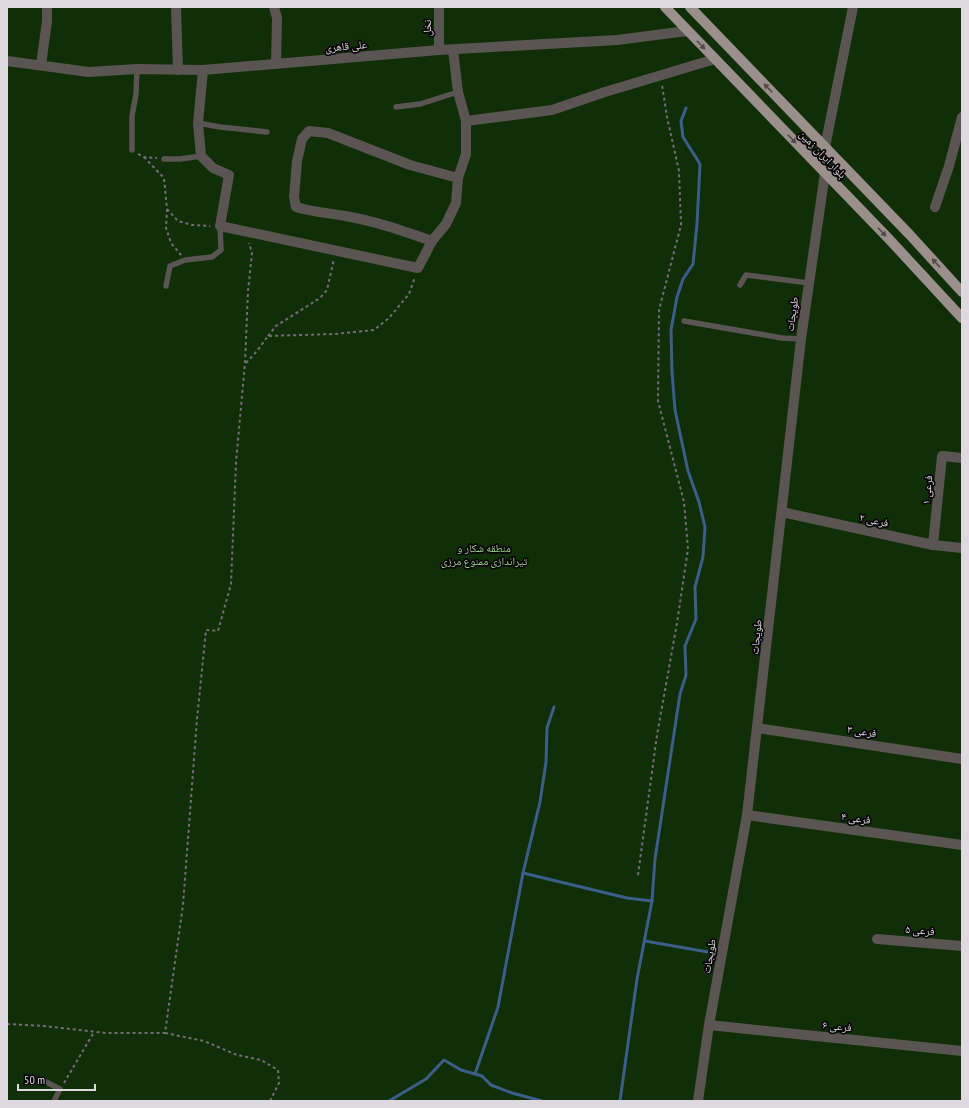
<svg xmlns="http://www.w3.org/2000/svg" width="969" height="1108" viewBox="0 0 969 1108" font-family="'PT Sans Narrow','Noto Naskh Arabic',sans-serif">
  <rect width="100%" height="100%" fill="#1f1921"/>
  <rect fill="#102e08" x="7" y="7" width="955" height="1094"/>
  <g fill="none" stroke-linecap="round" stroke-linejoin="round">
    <g stroke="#3d5e88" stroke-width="3">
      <polyline points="554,707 547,728 546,762 540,802 523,873 627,898 652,901"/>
      <polyline points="645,941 708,952"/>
      <polyline points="475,1074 498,1007 523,873"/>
      <polyline points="389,1101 426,1079 444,1060 461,1070 482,1076 491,1085 512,1093 542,1101"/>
      <polyline points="620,1101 637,979 652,901 655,859 680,694 686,675 685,646 696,619 695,587 703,557 705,527 699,502 688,471 675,410 672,372 671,330 677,297 683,279 693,264 697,224 700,164 683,137 681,121 686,108"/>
    </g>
    <g stroke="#736e75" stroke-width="2" stroke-dasharray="3 3" stroke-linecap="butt">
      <polyline points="138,154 144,157 157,158"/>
      <polyline points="144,157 164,178 167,209 166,228 171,243 181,255"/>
      <polyline points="167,209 178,221 192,225 210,226"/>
      <polyline points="268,336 276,326 320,298 327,290 334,259"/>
      <polyline points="246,363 257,351 268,336 335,334 374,330 389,318 409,294 415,277"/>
      <polyline points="638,875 657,735 677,623 688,549 684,502 658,401 659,310 681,225 679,171 667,117 662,85"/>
      <polyline points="7,1024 44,1026 106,1033 165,1033 183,905 197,719 206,630 218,631 231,584 236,462 245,363 248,291 252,253 249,243"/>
      <polyline points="165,1033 204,1041 237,1055 261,1060 278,1070 279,1083 270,1101"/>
      <polyline points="64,1083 94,1032"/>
    </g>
    <g stroke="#5a5553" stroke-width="5.5">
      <polyline points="396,107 420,104 458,92"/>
      <polyline points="198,123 220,127 267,132"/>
      <polyline points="132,150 132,116 136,94 137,69"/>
      <polyline points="164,159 180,159 201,156"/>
      <polyline points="740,285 746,275 809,283"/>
      <polyline points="166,286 170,266 185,260 212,257 221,250 220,226"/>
      <polyline points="684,321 782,338 801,339"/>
      <polyline points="42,1080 60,1089 54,1101"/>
    </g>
    <g stroke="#5a5553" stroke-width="10">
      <polyline points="176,7 178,70"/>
      <polyline points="274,7 277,18 276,64"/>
      <polyline points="439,50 439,7"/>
      <polyline points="7,61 89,72 137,69 203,70 439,50 617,40 687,31"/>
      <polyline points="41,65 47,21 47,7"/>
      <polyline points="203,70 198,123 201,156 213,168 229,175 220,226 418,268 432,241 446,224 456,203 458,178 466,154 466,121 458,92 453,50"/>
      <polyline points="466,121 552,110 605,92 715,59"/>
      <polyline points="825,147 853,7"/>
      <polyline points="935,207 949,166 962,117"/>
      <path d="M432,241c-29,-10 -57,-20 -87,-25 -16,-3 -33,-4 -49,-9l-2,-10 3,-36 5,-22 7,-8 19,2 82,32 48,13"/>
      <polyline points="782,512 933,545 962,548"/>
      <polyline points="933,545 942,456 962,458"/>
      <polyline points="757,728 962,759"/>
      <polyline points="747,815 962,845"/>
      <polyline points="877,939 962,946"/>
      <polyline points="709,1025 962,1051"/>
      <polyline points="698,1101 709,1025 747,815 801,339 825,173"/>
    </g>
    <g stroke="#9a8f8b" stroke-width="10">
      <polyline points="665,7 888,238 962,318"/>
      <polyline points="690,7 910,235 962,292"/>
    </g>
  </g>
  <defs><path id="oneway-solid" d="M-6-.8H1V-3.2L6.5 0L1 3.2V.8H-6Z"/></defs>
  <g fill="#514a4a">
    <use href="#oneway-solid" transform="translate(701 45) rotate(46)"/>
    <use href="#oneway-solid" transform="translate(768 88) rotate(-134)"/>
    <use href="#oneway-solid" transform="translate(792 139) rotate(46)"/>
    <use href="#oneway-solid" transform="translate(882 232) rotate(46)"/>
    <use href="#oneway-solid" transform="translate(936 263) rotate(-133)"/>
  </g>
  <g text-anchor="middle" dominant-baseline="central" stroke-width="3.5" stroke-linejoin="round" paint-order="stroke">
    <g font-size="11" fill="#ddd9df" stroke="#080608">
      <text transform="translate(427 28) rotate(-89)">نخل</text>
      <text transform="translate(346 46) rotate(-5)">علی قاهری</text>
      <text transform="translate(823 154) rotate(46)">بلوار ایران زمین</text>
      <text transform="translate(792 314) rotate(-82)">طویجات</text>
      <text transform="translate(927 490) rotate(-84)">فرعی ۱</text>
      <text transform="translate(874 520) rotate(12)">فرعی ۲</text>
      <text transform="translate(756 637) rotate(-84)">طویجات</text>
      <text transform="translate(862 731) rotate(9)">فرعی ۳</text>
      <text transform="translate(856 818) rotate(8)">فرعی ۴</text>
      <text transform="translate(920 930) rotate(5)">فرعی ۵</text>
      <text transform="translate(709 956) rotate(-80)">طویجات</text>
      <text transform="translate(837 1026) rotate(6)">فرعی ۶</text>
    </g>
    <g font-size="11" fill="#9dd48f" stroke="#080608">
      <text x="484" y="548">منطقه شکار و<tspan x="484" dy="13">تیراندازی ممنوع مرزی</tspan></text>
    </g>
  </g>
  <rect width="969" height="1108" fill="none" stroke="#ddd9df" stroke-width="16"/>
  <path d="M18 1084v6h77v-6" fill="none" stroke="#ddd9df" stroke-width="2"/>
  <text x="24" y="1084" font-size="12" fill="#ddd9df" stroke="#080608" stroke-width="3" paint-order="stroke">50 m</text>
</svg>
